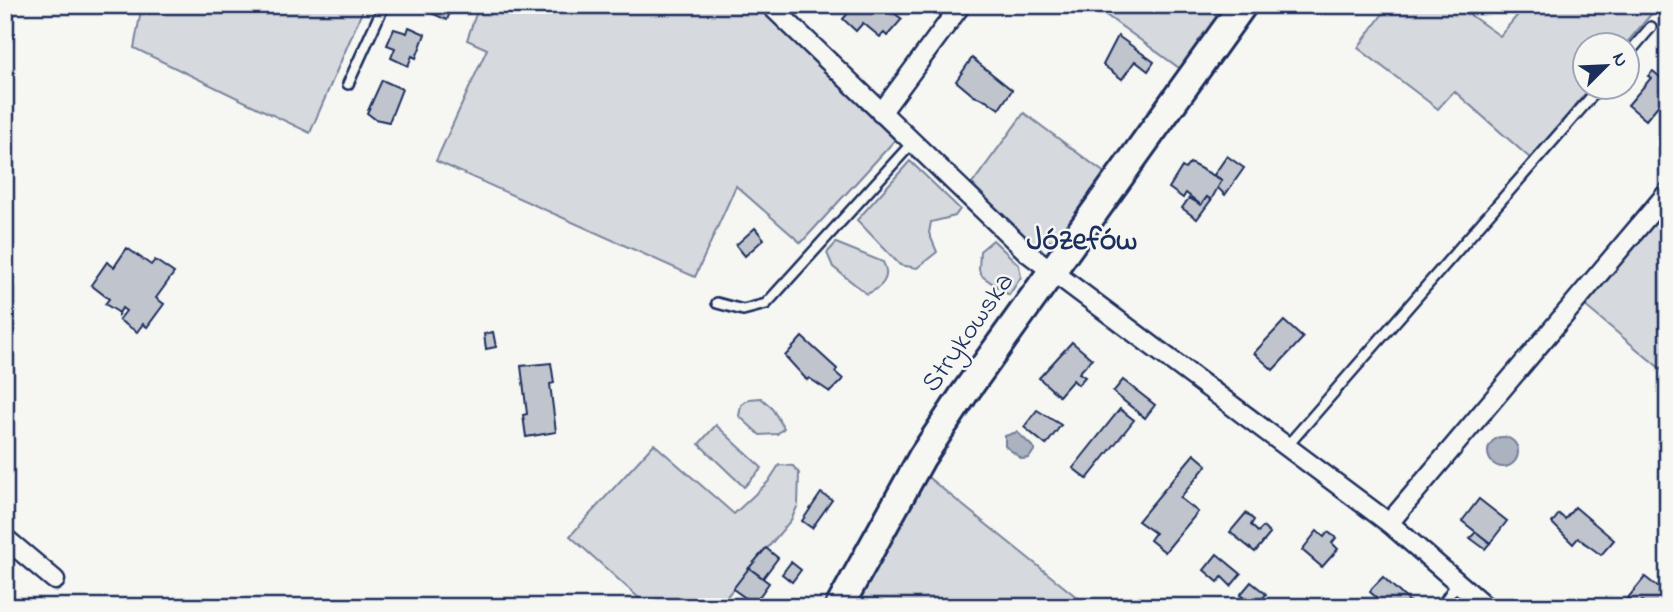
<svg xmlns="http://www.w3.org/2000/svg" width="1673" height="612" viewBox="0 0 1673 612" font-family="'Indie Flower',sans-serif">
  <rect width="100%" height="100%" fill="#f6f6f2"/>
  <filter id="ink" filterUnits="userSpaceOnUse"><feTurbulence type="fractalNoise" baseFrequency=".0143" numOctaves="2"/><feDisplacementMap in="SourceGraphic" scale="14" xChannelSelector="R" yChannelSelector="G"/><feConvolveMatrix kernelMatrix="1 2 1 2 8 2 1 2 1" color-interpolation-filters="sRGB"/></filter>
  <g filter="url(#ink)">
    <g fill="#d6d9dd" stroke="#78849e" stroke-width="2">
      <polygon points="142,5 365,5 310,133 134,48"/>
      <polygon points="479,5 756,5 895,140 801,243 736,186 695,277 436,161 487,49 467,40"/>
      <polygon points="1092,5 1202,5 1219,18 1182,70"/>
      <polygon points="1389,5 1456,5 1500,36 1526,5 1659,5 1625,45 1586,46 1586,88 1590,88 1531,159 1454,91 1438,109 1358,48"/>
      <polygon points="1024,113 1106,174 1058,239 1034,245 972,184"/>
      <polygon points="910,161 960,209 955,216 931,222 929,233 937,252 917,268 900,265 857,220"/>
      <polygon points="1668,206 1668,375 1584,305"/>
      <polygon points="993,240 1019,265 1021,277 1009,295 982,276 979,270 980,251"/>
      <path d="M836,243l47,19c9,16 -2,26 -16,32l-34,-27 -6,-14z"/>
      <polygon points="761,398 771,407 784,428 777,434 760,435 739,416 741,405 749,399"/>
      <polygon points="716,425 762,468 744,487 699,444"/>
      <polygon points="654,444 734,514 768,482 779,465 793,466 799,473 798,505 791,520 718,607 649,607 570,536"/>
      <polygon points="924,474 1089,607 851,607"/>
    </g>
    <g fill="#abb2c0" stroke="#717e99" stroke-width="2">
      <polygon points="1017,432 1035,449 1029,458 1022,459 1005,446 1005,436"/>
      <circle cx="1503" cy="452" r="15"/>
    </g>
    <g fill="#c0c4cd" stroke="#1b2f5e" stroke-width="2">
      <polygon points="453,5 447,20 422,9 423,5"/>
      <polygon points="855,5 883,5 902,19 887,36 884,33 880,37 863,23 856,31 843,19"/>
      <polygon points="409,27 425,34 416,58 412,56 408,66 391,58 395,48 387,45 394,29 407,33"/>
      <polygon points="1118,36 1154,62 1148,71 1135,61 1122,79 1103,65"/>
      <polygon points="972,58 1012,90 999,109 986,100 974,96 956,81"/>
      <polygon points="1668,68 1668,98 1666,96 1646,120 1628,105 1651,78 1648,76 1653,71 1660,77"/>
      <polygon points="382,80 402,89 389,122 375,119 367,113"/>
      <polygon points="1227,156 1244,168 1225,195 1217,187 1222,180 1214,175"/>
      <polygon points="1190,163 1222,180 1211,200 1207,197 1201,205 1186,193 1183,198 1169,188 1182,167 1185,169"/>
      <polygon points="1207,197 1211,200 1197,219 1182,208 1189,198 1201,205"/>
      <polygon points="755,228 764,239 745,256 736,245"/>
      <polygon points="127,248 151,265 155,260 174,273 156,298 164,304 147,327 143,324 137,332 119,320 126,311 122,308 118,315 118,312 105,304 109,299 91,285 107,262 114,267"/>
      <polygon points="1284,321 1303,338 1273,370 1254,353"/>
      <polygon points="493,332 496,347 486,349 484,334"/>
      <polygon points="802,337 837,369 835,372 843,379 830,392 809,378 807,380 785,356"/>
      <polygon points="1072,342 1092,359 1079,373 1085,377 1078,385 1073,380 1059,396 1039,378"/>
      <polygon points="551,363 554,383 550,384 556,432 526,437 523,415 527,414 521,366"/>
      <polygon points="1123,380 1155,405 1145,418 1113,392"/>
      <polygon points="1120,409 1134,420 1087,479 1073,468"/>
      <polygon points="1037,410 1061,425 1046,445 1024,427"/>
      <polygon points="1194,454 1207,465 1180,498 1198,512 1165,552 1150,540 1155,533 1138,521"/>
      <polygon points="821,493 832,500 812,528 802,521"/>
      <polygon points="1479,499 1507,521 1490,543 1462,521"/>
      <polygon points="1575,507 1614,540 1601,555 1578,538 1573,544 1552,523 1559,514 1565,519"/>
      <polygon points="1246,513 1254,520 1251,525 1258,532 1263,527 1270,534 1255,552 1230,532"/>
      <polygon points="1317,531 1324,537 1328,532 1336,538 1332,543 1338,549 1322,567 1302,550"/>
      <polygon points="1476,532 1490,543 1485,549 1470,538"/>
      <polygon points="766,548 778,558 763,578 749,568"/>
      <polygon points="1217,554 1241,574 1231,586 1222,577 1218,582 1204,570"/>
      <polygon points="791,562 801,570 792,582 782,574"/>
      <polygon points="749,568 769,583 754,604 733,589"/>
      <polygon points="1383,577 1413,605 1411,607 1372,605 1377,598 1370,592 1372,588"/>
      <polygon points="1645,577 1668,595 1668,607 1650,607 1642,601 1637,607 1627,599"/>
      <polygon points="1251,582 1266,594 1256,607 1240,595"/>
    </g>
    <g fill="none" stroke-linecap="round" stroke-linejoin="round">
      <defs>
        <g id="lane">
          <polyline points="1628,54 1651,27"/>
          <polyline points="348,84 384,5"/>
          <polyline points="717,303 743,310 766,304 913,142"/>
          <polyline points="1287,446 1599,88"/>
          <polyline points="1441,607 1457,583"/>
        </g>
        <g id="street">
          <polyline points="770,5 1028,253 1389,523 1486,607"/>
          <polyline points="881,113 961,5"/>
          <polyline points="1389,523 1668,192"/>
          <polyline points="5,538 55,580"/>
        </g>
        <polyline id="secondary" points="839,607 922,457 964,394 1243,5"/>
      </defs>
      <use href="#lane" stroke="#1b2f5e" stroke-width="14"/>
      <use href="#street" stroke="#1b2f5e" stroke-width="23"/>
      <use href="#secondary" stroke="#1b2f5e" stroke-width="32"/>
      <use href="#lane" stroke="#f6f6f2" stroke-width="9"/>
      <use href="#street" stroke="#f6f6f2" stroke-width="18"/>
      <use href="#secondary" stroke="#f6f6f2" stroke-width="26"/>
    </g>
  </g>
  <g text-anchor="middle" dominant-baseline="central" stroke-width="5" stroke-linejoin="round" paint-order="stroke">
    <g font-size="28" fill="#1b2f5e" stroke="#f6f6f2">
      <text transform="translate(969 333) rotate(-55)">Strykowska</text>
    </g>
    <g font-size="32" font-weight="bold" fill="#1b2f5e" stroke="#f6f6f2">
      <text x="1082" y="241">Józefów</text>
    </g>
  </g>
  <rect width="1673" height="612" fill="none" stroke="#f6f6f2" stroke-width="28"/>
  <rect x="14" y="14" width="1645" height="584" fill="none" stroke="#1b2f5e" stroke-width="2.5" filter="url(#ink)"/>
  <g transform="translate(1606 66) rotate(66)"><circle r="33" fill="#f6f6f2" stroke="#9ea6b7" stroke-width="2"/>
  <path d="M0-5L12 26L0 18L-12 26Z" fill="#1b2f5e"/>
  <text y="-10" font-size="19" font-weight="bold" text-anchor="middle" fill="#1b2f5e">N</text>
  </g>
</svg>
